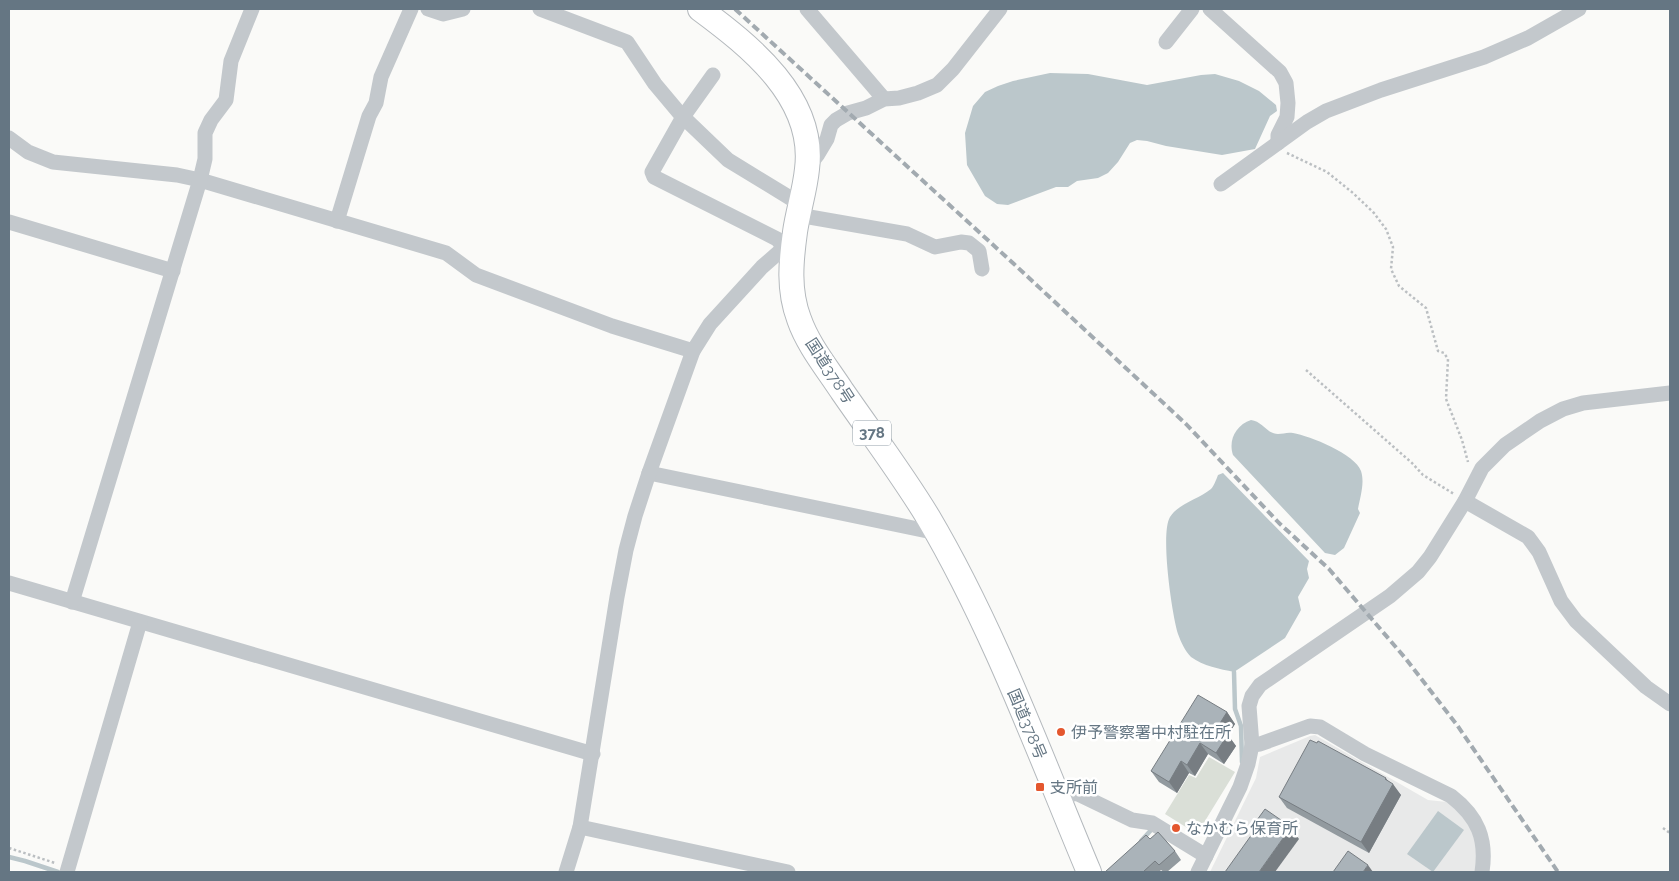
<svg xmlns="http://www.w3.org/2000/svg" width="1679" height="881" viewBox="0 0 1679 881" font-family="Raleway,'Noto Sans JP',sans-serif">
  <rect width="100%" height="100%" fill="#fafaf8"/>
  <polygon fill="#e8e9e9" points="1315,735 1428,800 1447,802 1455,806 1470,825 1478,846 1475,872 1210,872 1256,778 1260,757 1310,736"/>
  <polygon fill="#dadfd7" points="1209,757 1235,772 1197,834 1165,814 1189,775 1196,778"/>
  <g fill="#bbc7cb">
    <polygon points="1050,73 1088,74 1147,85 1201,75 1215,74 1239,81 1259,91 1276,105 1277,111 1270,116 1255,149 1222,155 1166,146 1147,141 1137,140 1130,143 1118,162 1108,173 1098,178 1077,181 1068,187 1056,187 1008,205 997,204 985,196 967,165 965,133 973,106 985,92 998,86 1013,81"/>
    <path d="M1251,420c11,1 16,14 27,14 5,0 9,-2 15,-1 17,3 62,21 68,38 4,12 -1,26 -3,38l2,4 -16,35 -9,7 -10,-2 -92,-98c-5,-15 3,-30 18,-35z"/>
    <path d="M1223,473l86,88 -2,8 2,9 -11,19 3,13 -16,28 -51,34c-14,-3 -31,-6 -43,-15 -6,-6 -10,-15 -13,-23 -6,-19 -18,-101 -8,-117 9,-14 29,-18 41,-28 3,-3 5,-9 7,-14z"/>
    <polygon points="1438,811 1464,830 1433,872 1407,854"/>
  </g>
  <g fill="none" stroke-linecap="round" stroke-linejoin="round">
    <g stroke="#bbc7cb" stroke-width="4.5">
      <polyline points="1234,672 1235,709 1241,726 1242,762"/>
      <polyline points="1141,841 1152,829"/>
      <polyline points="9,857 25,861 58,872"/>
    </g>
    <defs>
      <path id="trunk" d="M700,9c50,37 116,89 107,160 -2,21 -9,42 -12,63 -4,29 -7,58 4,87 9,26 28,49 43,72 29,42 60,83 86,126 66,112 111,236 161,355"/>
    </defs>
    <use href="#trunk" stroke="#b4b9bd" stroke-width="26"/>
    <g stroke="#bbbfc2" stroke-width="2.5" stroke-dasharray="2.5 2.5" stroke-linecap="butt">
      <polyline points="1287,153 1327,172 1353,193 1374,213 1386,229 1393,247 1391,269 1399,286 1426,308 1438,351 1444,353 1448,359 1446,399 1462,440 1468,462"/>
      <polyline points="1306,370 1412,463 1423,475 1454,494"/>
      <polyline points="1663,828 1670,833"/>
      <polyline points="9,848 55,863"/>
    </g>
    <g stroke="#c3c8cc" stroke-width="15">
      <polyline points="428,9 443,14 463,9"/>
      <polyline points="540,9 627,42 655,84 681,115 728,160 800,204"/>
      <polyline points="807,9 884,99"/>
      <polyline points="1210,9 1280,72 1286,83 1288,103 1287,117 1278,135 1278,143"/>
      <polyline points="1166,42 1192,9"/>
      <polyline points="713,75 683,117 652,172 654,177 777,239 784,247"/>
      <polyline points="9,138 28,152 53,162 177,175 200,180 446,253 476,275 612,326 693,351"/>
      <polyline points="807,168 818,154 827,139 831,125 836,120 848,113 866,108 884,99 899,98 918,93 937,85 953,69 1000,9"/>
      <polyline points="1221,184 1307,122 1326,111 1381,90 1484,57 1528,38 1579,9"/>
      <polyline points="798,215 907,234 935,247 961,242 969,243 979,251 982,269"/>
      <polyline points="337,221 369,116 376,103 381,77 411,9"/>
      <polyline points="9,222 173,271"/>
      <polyline points="649,473 937,533"/>
      <polyline points="1465,501 1528,537 1539,552 1561,601 1576,621 1646,687 1670,704"/>
      <polyline points="9,583 593,754"/>
      <polyline points="72,602 200,180 205,159 205,133 211,120 226,100 231,61 252,9"/>
      <path d="M1252,745l8,-1 50,-18 10,1 45,27 86,42c27,21 36,43 31,76"/>
      <polyline points="1059,799 1076,793 1132,820 1152,823 1206,856"/>
      <polyline points="580,827 788,872"/>
      <polyline points="67,872 140,622"/>
      <polyline points="566,872 580,827 617,597 626,550 635,516 649,473 693,351 710,324 762,267 794,239"/>
      <polyline points="1198,872 1240,787 1248,764 1252,745 1249,706 1252,696 1260,685 1390,596 1418,572 1430,557 1465,501 1482,468 1505,445 1540,421 1563,409 1583,403 1670,393"/>
    </g>
    <use href="#trunk" stroke="#fff" stroke-width="24"/>
    <polyline stroke="#a2aab0" stroke-width="4" stroke-dasharray="8 4" stroke-linecap="butt" points="735,9 1014,264 1186,424 1279,523 1329,569 1406,659 1457,725 1558,872"/>
  </g>
  <g fill="#929a9f">
    <polygon points="1227,712 1235,724 1228,735 1236,746 1224,764 1208,754 1195,776 1189,773 1177,793 1159,782 1151,771"/>
    <polygon points="1317,743 1388,781 1401,795 1369,853 1287,808 1279,797"/>
    <polygon points="1150,839 1175,851 1181,860 1167,872 1164,872 1161,870 1159,872 1105,872"/>
  </g>
  <g fill="#777d82">
    <polygon points="1227,712 1235,724 1228,735 1236,746 1224,764 1216,753 1217,728"/>
    <polygon points="1200,743 1208,754 1195,776 1187,765"/>
    <polygon points="1181,761 1189,773 1177,793 1169,782"/>
    <polygon points="1386,778 1391,786 1393,784 1401,795 1369,853 1361,842"/>
    <polygon points="1291,827 1299,839 1275,872 1259,872"/>
    <polygon points="1368,865 1373,872 1363,872"/>
  </g>
  <g fill="#aab3b9" stroke="#777d82">
    <polygon points="1198,695 1227,712 1217,728 1228,734 1216,753 1200,743 1187,765 1181,761 1169,782 1151,771"/>
    <polygon points="1310,740 1317,743 1318,741 1386,778 1385,779 1393,784 1361,842 1279,797"/>
    <polygon points="1265,809 1291,827 1259,872 1225,872 1260,823 1257,820"/>
    <polygon points="1158,832 1175,851 1159,865 1155,861 1143,872 1105,872 1146,835 1150,839"/>
    <polygon points="1348,851 1368,865 1363,872 1333,872"/>
  </g>
  <g fill="#e4572e" stroke="#fff" stroke-width="2">
    <circle cx="1061" cy="732" r="5"/>
    <rect x="1035" y="782" width="10" height="10" rx="2.5"/>
    <circle cx="1176" cy="828" r="5"/>
  </g>
  <g text-anchor="middle" dominant-baseline="central" stroke-width="5" stroke-linejoin="round" paint-order="stroke">
    <rect fill="#fff" stroke="#939fa8" stroke-width="1" x="853" y="420.5" width="38" height="25" rx="4"/>
    <g font-size="15" font-weight="bold" fill="#657683">
      <text x="872" y="433">378</text>
    </g>
    <g font-size="16" fill="#657683" stroke="#fff">
      <text transform="translate(830 371) rotate(57)">国道378号</text>
      <text transform="translate(1027 724) rotate(67)">国道378号</text>
    </g>
    <g font-size="16" fill="#657683" stroke="#fff" text-anchor="start">
      <text x="1071" y="732">伊予警察署中村駐在所</text>
      <text x="1050" y="787">支所前</text>
      <text x="1186" y="828">なかむら保育所</text>
    </g>
  </g>
  <rect width="1679" height="881" fill="none" stroke="#657683" stroke-width="20"/>
</svg>
